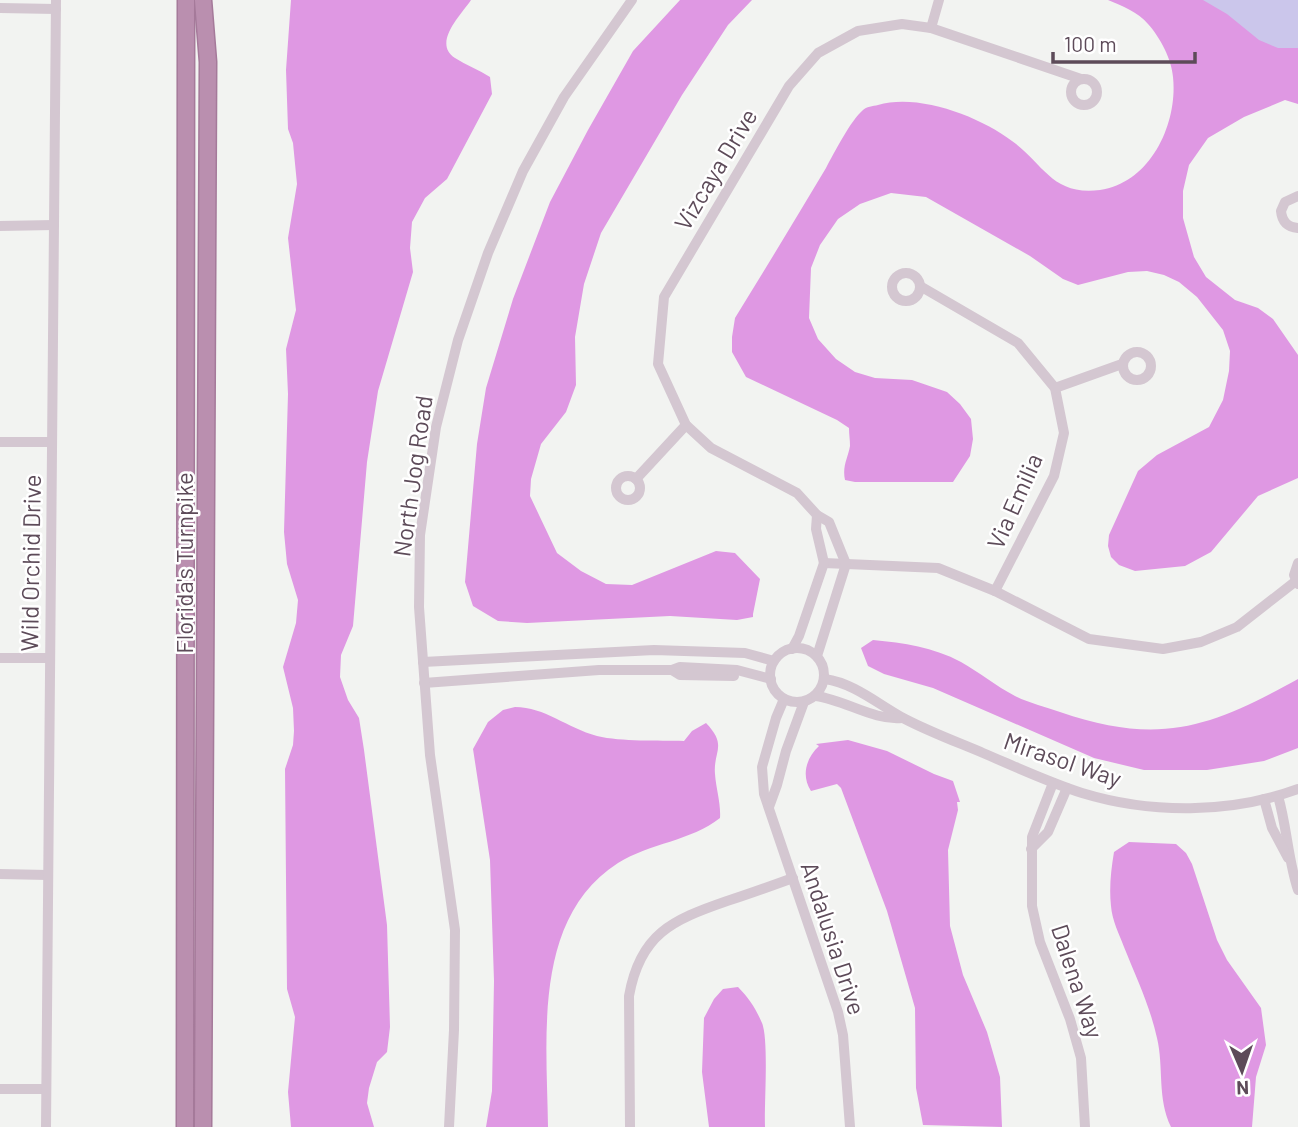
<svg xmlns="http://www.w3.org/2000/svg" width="1298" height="1127" viewBox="0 0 1298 1127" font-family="Barlow,sans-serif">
  <rect width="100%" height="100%" fill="#f2f3f1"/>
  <polygon fill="#cbc6eb" points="1196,0 1298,0 1298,80"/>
  <g fill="#df98e3">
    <path d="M291,0h180c-10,15 -39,43 -16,58 11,7 24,12 35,19l2,17 -45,85 -22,19 -13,24 -2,26 3,24 -35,119 -11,71 -14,164 -12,29 -1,22 8,23 11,18 5,32 23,175 3,102 -3,25 -10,10 -8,26 -2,15 7,24h-83l-3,-35 7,-75 -8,-28 -2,-220 8,-24 1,-14 -1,-23 -10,-41 13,-44 2,-23 -11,-36 -3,-32 4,-138 -2,-45 10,-39 -8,-72 9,-54 -4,-41 -5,-14 -2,-59z"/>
    <polygon points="680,0 752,0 728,25 682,95 601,233 584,284 575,337 576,385 566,412 541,444 531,479 530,496 557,553 581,571 606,584 632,585 716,551 735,553 760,579 753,614 753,617 737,620 670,616 527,623 498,621 473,606 465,582 477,444 486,388 513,299 550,202 588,130 633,51"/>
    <path d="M1108,0h95l24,14 32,26 19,8h20v56l-13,-4 -41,17 -36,21 -19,27 -6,26v27l11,39 12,20 29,23 23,8 15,11 25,36v123l-40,18 -47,56 -26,14 -50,5 -16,-6 -8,-8 -3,-11 1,-11 29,-64 19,-16 52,-28 14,-27 6,-29 1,-20 -7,-21 -26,-33 -18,-15 -15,-7 -17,-4 -19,1 -50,13 -15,-6 -33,-23 -104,-59 -35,-4 -31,11 -22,15 -18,26 -9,23 -2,50 9,21 18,20 19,13 20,6 37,2 35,12 13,12 11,15 2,20 -3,17 -17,26h-98l-10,-2c-3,-14 3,-22 5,-34 0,-6 -1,-12 -1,-18l-12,-8 -91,-43 -14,-25v-15l3,-19c31,-50 61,-100 91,-150 8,-15 25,-48 37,-58 3,-3 10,-4 15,-5 40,-12 101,11 134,36 32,23 40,55 88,49 51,-7 78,-67 73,-113 -1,-17 -13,-40 -25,-53 -10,-12 -26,-18 -40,-24z"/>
    <path d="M873,640c31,3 60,7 88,22 18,10 35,24 54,34 14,7 31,11 45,16 99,34 150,16 238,-33v69l-34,13 -57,9h-63l-50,-12 -161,-70 -49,-14 -16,-8 -7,-18z"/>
    <path d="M515,707c30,0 52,21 82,29 25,6 61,4 87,5l8,-10 14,-8c22,23 7,28 9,51 1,15 6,29 5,44 -29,23 -70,25 -102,45 -86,55 -71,176 -70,264h-62l6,-36 2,-110 -4,-121 -17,-111 15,-27 15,-12z"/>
    <path d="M848,740l39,11 47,23 19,7 7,21h-3l1,8 -10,40 2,76 13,49 24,57 13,45 2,50 -79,-2 -7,-37 -1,-80 -28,-97 -46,-123 -4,-4 -26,7c-10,-15 -5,-33 8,-45l-3,-2z"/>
    <path d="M1129,842l47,2 10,9 6,11 25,76 10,20 34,48 5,37 -10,32 -4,50h-81c-14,-29 -7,-59 -14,-89 -7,-32 -21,-61 -33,-91 -5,-13 -12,-27 -13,-41 -2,-18 0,-36 3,-54z"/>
    <path d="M738,987c11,11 18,22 24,36 7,17 2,82 3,104h-56l-7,-55 2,-54 10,-19 9,-10z"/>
  </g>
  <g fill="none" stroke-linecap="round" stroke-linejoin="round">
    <defs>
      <g id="highway">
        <polyline points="185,1127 186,0"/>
        <polyline points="203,1127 208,62 203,0"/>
      </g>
    </defs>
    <use href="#highway" stroke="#a57a9a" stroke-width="19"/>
    <g stroke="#d4c7d1" stroke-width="10">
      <polyline points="0,8 56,9"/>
      <polyline points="931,28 939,0"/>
      <circle cx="1084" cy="92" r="13"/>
      <path d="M1298,196l-13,6 -4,9c1,11 7,16 17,17"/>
      <polyline points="0,226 54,225"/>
      <circle cx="906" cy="287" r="14"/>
      <polyline points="920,286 1018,343 1055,388 1064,433 1054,476 995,591"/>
      <circle cx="1137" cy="366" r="14"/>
      <polyline points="1055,388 1122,364"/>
      <polyline points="0,442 52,442"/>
      <circle cx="628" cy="488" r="12"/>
      <polyline points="636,479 686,425"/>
      <polyline points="817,515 816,529 824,563"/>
      <polyline points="824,563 938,568 995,591 1089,639 1163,649 1201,642 1237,627 1296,581"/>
      <polyline points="1298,563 1294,575 1298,584"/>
      <circle cx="797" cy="675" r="27"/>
      <polyline points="792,649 799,636 824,563"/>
      <polyline points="817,656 846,564 829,522 817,515 797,493 711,448 686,425 658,364 664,297 789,86 818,53 858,31 902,24 931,28 1081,79"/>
      <polyline points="0,658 50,658"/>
      <polyline points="423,662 654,650 745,653 774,661"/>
      <polyline points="672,670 680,675 734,676"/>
      <path d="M825,679c29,4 54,26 80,40 25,13 52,23 78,34 33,14 65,29 99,40 69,21 148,21 216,-4"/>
      <polyline points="424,683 599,670 672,670 680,667 737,670 771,679"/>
      <path d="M816,696c29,4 58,25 86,22"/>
      <polyline points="784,699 776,718 762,767 764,794 838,1012 843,1035 850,1127"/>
      <polyline points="1053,783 1032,837 1032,906 1040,942 1070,1019 1081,1058 1085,1127"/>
      <path d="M1278,796c9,31 10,64 20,94"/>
      <polyline points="1264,799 1272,828 1288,858"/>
      <polyline points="769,807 777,785 786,751 804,702"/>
      <polyline points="1031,849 1048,832 1067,788"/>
      <polyline points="0,874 48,875"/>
      <polyline points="0,1089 46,1089"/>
      <polyline points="46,1127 56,0"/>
      <polyline points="449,1127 454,1030 455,930 430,755 419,607 420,535 436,427 458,340 488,253 523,171 564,97 632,0"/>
      <path d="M630,1127l-1,-131c11,-62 43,-76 98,-95 22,-7 44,-15 66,-23"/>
    </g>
    <use href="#highway" stroke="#ba8faf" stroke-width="16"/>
  </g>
  <g text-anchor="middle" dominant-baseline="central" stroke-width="5" stroke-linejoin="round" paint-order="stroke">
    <g font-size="24" fill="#5d4b59" stroke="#fff">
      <text transform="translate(715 169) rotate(-59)">Vizcaya Drive</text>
      <text transform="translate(412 476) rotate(-82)">North Jog Road</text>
      <text transform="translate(1014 501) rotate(-66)">Via Emilia</text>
      <text transform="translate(30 563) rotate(-89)">Wild Orchid Drive</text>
      <text transform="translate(183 563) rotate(-90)">Florida's Turnpike</text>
      <text transform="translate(1063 759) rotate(19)">Mirasol Way</text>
      <text transform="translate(834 938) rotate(72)">Andalusia Drive</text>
      <text transform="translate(1078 981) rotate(72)">Dalena Way</text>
    </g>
  </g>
  <g transform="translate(1242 1071) rotate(178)" stroke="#ffffff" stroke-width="5" paint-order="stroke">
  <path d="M0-5L12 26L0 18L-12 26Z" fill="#5d4b59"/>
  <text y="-10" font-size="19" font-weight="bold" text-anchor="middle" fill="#5d4b59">N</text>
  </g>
  <path d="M1053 52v10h142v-10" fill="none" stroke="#5d4b59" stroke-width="3.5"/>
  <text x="1064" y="52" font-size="21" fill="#5d4b59" stroke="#ffffff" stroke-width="5" paint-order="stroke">100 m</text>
</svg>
